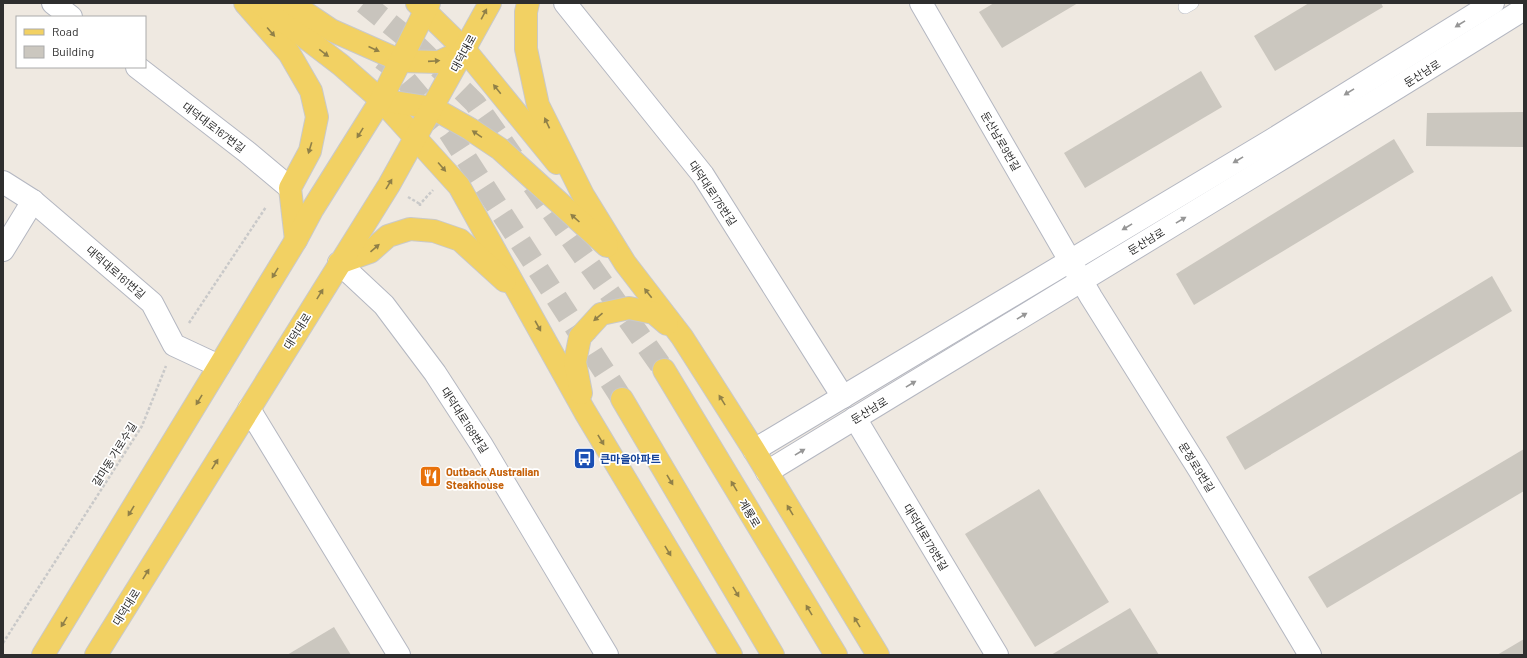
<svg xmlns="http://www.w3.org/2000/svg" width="1527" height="658" viewBox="0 0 1527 658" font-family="Barlow,'Noto Sans KR',sans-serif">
  <rect width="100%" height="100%" fill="#efe9e1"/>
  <g fill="#cbc7bf">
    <polygon points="994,3 1078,3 1002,48 979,12"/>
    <polygon points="1309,3 1381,3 1383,7 1275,71 1254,36"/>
    <polygon points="1201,71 1222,107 1085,188 1064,153"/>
    <polygon points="1524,112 1524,147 1426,146 1427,113"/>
    <polygon points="1394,139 1414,172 1194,305 1176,274"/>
    <polygon points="1492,276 1512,311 1245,470 1226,437"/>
    <polygon points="1524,449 1524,491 1327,608 1308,577"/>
    <polygon points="1039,489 1109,602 1035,647 965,534"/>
    <polygon points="1130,608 1159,655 1051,655"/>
    <polygon points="334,627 351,655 287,655"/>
    <polygon points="1524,639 1524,655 1497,655"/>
  </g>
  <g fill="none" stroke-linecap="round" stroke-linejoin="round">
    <g stroke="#c8c4bd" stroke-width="22" stroke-dasharray="22 11" stroke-linecap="butt">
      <polyline points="364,3 417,46 475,103 513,157"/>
      <polyline points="382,59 398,71 449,132 622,399"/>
      <polyline points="533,185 664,370"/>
    </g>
    <defs>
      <polyline id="service" points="1185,7 1192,3"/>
      <g id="minor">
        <polyline points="53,3 71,17"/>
        <polyline points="565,3 703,175 843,397"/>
        <polyline points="921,3 1091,297 1200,471 1310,655"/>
        <polyline points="137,67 247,152 290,188"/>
        <polyline points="3,182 33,201 152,303 174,345 219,366"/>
        <polyline points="3,250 33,201"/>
        <polyline points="339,263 384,305 435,373 481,444 607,655"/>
        <polyline points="249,409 399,655"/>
        <polyline points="855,418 997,655"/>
      </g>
      <g id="tertiary">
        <polyline points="754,450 1272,140 1493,3"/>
        <path d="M767,472c252,-154 506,-306 757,-463"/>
      </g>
      <g id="primary">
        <polyline points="245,3 289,53 311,91 317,117 310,151 290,188 296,240"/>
        <polyline points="260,3 341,65 381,100 459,186 585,412 731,655"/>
        <polyline points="291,3 331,30 401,61 439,62 465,50"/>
        <polyline points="417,3 465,50 557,163"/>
        <polyline points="528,3 526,12 526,49 538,105 583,195 625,263 682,337 754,450 878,655"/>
        <polyline points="381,100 433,108 470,129 500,149 607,246"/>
        <polyline points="339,263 370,252 388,236 410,229 434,231 460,240 505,281"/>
        <polyline points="664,370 836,655"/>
        <polyline points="581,393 575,362 580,337 601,314 629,308 654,313 667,324"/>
        <polyline points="622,399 773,655"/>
        <polyline points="43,655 296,240 312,210 381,100 429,3"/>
        <polyline points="96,655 389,185 490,3"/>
      </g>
    </defs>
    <use href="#service" stroke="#b4b7c1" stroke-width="14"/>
    <use href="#minor" stroke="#b4b7c1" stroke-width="24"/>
    <use href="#tertiary" stroke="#b4b7c1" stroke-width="24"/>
    <use href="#primary" stroke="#c9c9c9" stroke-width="24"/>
    <g stroke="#c9c9c9" stroke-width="2.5" stroke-dasharray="3 2" stroke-linecap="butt">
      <polyline points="408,197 420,204"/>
      <polyline points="420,206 420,204 433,190"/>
      <polyline points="189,323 266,207"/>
      <polyline points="3,643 142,426 166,366"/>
    </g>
    <use href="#service" stroke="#fff" stroke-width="13"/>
    <use href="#minor" stroke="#fff" stroke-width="22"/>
    <use href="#tertiary" stroke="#fff" stroke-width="22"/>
    <use href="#primary" stroke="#f2d163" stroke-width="22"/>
  </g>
  <defs><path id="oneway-solid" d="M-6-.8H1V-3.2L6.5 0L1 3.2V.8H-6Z"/></defs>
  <g fill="#908048">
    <use href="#oneway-solid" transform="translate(484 14) rotate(-62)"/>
    <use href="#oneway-solid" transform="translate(271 32) rotate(49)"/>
    <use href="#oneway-solid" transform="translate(374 49) rotate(24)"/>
    <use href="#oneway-solid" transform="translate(324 53) rotate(37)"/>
    <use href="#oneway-solid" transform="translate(434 61) rotate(-4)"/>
    <use href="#oneway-solid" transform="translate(497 89) rotate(-129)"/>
    <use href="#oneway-solid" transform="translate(547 123) rotate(-115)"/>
    <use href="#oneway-solid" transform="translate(360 133) rotate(122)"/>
    <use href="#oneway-solid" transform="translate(477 134) rotate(-146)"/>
    <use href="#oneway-solid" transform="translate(310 148) rotate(107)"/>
    <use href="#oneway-solid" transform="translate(442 167) rotate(49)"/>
    <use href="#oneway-solid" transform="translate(389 184) rotate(-59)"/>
    <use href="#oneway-solid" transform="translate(575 218) rotate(-138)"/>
    <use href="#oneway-solid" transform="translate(375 248) rotate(-41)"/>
    <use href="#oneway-solid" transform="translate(275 273) rotate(121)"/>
    <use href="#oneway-solid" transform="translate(648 293) rotate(-128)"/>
    <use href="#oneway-solid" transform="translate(320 294) rotate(-58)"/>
    <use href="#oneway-solid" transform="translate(598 317) rotate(139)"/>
    <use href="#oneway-solid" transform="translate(538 326) rotate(61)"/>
    <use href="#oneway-solid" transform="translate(199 400) rotate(121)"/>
    <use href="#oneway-solid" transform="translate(722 400) rotate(-122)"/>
    <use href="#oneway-solid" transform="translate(601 440) rotate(59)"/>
    <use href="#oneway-solid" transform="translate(215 464) rotate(-58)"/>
    <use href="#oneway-solid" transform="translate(670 480) rotate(59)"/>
    <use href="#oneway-solid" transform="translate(734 486) rotate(-121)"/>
    <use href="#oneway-solid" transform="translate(790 510) rotate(-121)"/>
    <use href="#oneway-solid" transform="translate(131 511) rotate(121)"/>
    <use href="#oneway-solid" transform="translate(668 551) rotate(59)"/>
    <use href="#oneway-solid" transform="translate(146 574) rotate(-58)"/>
    <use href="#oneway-solid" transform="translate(736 592) rotate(59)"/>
    <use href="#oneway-solid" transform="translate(809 610) rotate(-121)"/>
    <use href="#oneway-solid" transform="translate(64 622) rotate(121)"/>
    <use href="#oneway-solid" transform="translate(857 622) rotate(-121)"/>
  </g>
  <g fill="#969696">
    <use href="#oneway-solid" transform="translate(1460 24) rotate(148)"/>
    <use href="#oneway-solid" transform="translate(1349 92) rotate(148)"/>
    <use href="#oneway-solid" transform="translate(1238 160) rotate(149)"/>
    <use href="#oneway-solid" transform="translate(1181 220) rotate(-31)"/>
    <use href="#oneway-solid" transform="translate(1127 227) rotate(149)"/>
    <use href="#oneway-solid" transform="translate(1022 316) rotate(-31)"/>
    <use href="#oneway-solid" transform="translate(911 384) rotate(-31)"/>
    <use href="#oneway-solid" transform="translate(800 452) rotate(-31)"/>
  </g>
  <defs>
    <symbol id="bus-square" viewBox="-11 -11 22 22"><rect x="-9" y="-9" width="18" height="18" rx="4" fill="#1a4fb4" stroke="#fff"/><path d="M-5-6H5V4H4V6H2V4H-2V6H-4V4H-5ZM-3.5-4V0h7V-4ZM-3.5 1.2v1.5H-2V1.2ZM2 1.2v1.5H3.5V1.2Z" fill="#fff"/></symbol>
    <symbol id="restaurant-square" viewBox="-11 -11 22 22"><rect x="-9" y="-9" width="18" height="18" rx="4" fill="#e8710a" stroke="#fff"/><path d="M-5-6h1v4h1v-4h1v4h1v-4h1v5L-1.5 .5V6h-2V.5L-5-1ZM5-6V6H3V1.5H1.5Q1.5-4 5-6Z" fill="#fff"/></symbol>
  </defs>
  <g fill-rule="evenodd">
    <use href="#bus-square" x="572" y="446" width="25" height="25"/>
    <use href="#restaurant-square" x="418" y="464" width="25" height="25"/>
  </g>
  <g text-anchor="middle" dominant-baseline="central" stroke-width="3.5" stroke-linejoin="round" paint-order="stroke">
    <g font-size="11" fill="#2e2e2e" stroke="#fff">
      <text transform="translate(463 53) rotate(-61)">대덕대로</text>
      <text transform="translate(1422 73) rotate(-32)">둔산남로</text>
      <text transform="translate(214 127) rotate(37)">대덕대로167번길</text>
      <text transform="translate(1001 141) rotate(60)">둔산남로9번길</text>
      <text transform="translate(713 193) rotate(56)">대덕대로176번길</text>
      <text transform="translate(1146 241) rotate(-31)">둔산남로</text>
      <text transform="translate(116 272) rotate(41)">대덕대로161번길</text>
      <text transform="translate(297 331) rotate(-58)">대덕대로</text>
      <text transform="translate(869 410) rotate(-31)">둔산남로</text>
      <text transform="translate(465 420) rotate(57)">대덕대로168번길</text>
      <text transform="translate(114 454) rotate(-58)">갈마동 가로수길</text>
      <text transform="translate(1197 467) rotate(58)">문정로9번길</text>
      <text transform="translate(750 513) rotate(59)">계룡로</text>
      <text transform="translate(926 537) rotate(59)">대덕대로176번길</text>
      <text transform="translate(126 607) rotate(-58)">대덕대로</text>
    </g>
    <g font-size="11" font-weight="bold" fill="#164399" stroke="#fff" text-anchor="start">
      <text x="600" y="458">큰마을아파트</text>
    </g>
    <g font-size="11" font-weight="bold" fill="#c56008" stroke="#fff" text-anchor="start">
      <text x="446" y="471">Outback Australian<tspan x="446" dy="13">Steakhouse</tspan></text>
    </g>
  </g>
  <rect width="1527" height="658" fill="none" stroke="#2e2e2e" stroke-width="8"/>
  <rect x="16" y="16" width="130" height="52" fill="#ffffff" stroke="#ababab"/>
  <rect x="24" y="29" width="20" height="6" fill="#f2d163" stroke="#ababab"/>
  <text x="52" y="36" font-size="12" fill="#2e2e2e">Road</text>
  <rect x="24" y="46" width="20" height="12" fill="#cbc7bf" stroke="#ababab"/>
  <text x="52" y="56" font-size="12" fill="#2e2e2e">Building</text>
</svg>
